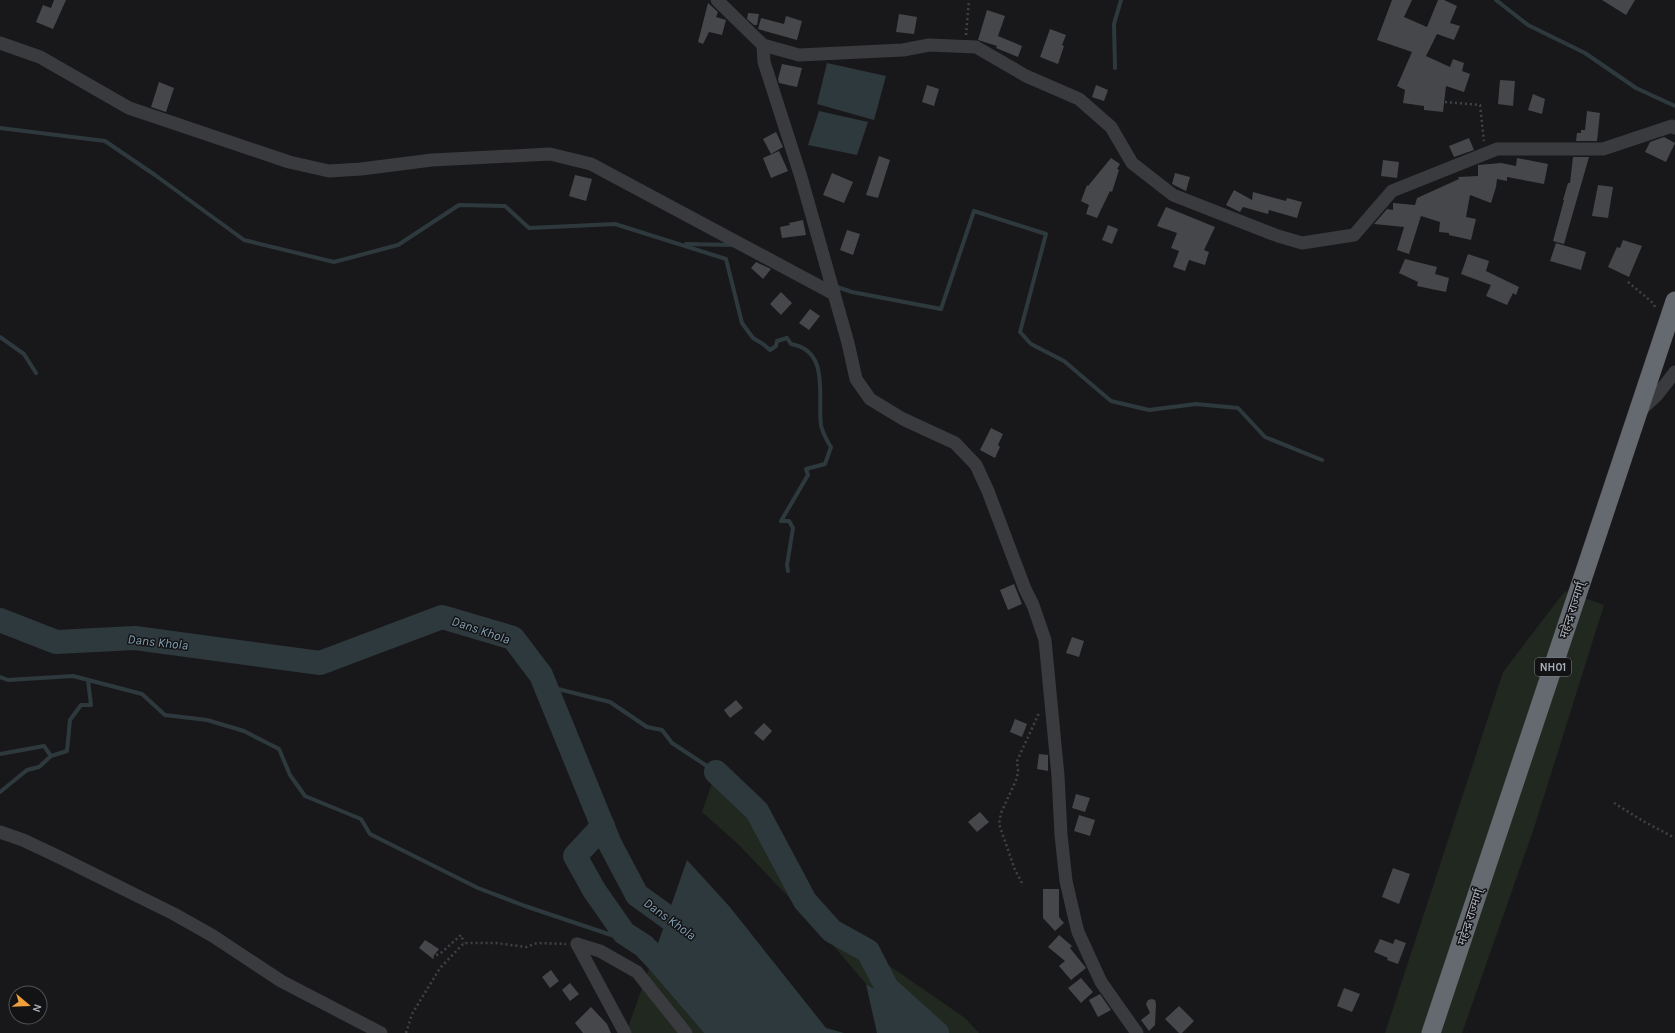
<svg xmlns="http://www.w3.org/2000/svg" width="1675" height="1033" viewBox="0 0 1675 1033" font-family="Karla,'Noto Sans Devanagari',sans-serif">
  <rect width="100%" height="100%" fill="#18181a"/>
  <g fill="#202820">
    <polygon points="1565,591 1604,605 1534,828 1462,1033 1385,1033 1503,672"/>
    <polygon points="716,772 757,811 805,901 832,931 868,951 965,1018 979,1033 933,1033 886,996 866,984 821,931 738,844 702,812"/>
    <polygon points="649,969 704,1033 626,1033"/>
  </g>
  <g fill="#2e393e">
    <polygon points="827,63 886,76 874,120 817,104"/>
    <polygon points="819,111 868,122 857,155 808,145"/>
    <polygon points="687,860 729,906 826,1028 844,1033 704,1033 649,969"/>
    <polygon points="866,984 886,996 933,1033 877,1033"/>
  </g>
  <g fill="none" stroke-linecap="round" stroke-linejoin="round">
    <g stroke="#2e393e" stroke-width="4">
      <polyline points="1496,0 1528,25 1585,53 1636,88 1675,106"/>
      <polyline points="1115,68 1114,24 1121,0"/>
      <path d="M0,128l105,13 50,34 89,65 90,22 64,-17 61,-40 46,1 24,22 86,-4 111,35 16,64 11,15 10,6 7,6 6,-4 1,-5 10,-3 4,6c40,7 26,53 30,81 1,6 7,18 10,22l-6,17 -19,5 2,6 -27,46h8l4,7 -6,37 1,6"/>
      <polyline points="686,244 733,245"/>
      <polyline points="834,286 852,292 941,309 974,211 1046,234 1020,332 1031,344 1064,361 1111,401 1149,410 1196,404 1238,408 1265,437 1322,460"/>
      <polyline points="0,337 24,354 36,373"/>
      <polyline points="0,677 8,680 73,676 142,694 165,715 207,720 244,731 279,749 290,775 305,796 361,819 370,834 478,888 525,906 644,946"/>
      <polyline points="546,686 610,702 647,727 662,730 672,743 716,772"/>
      <polyline points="0,754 44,746 51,756 67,751 70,720 81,705 91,705 88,680"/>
      <polyline points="0,792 27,770 39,767 51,756"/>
    </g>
    <g stroke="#2e393e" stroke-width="24">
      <polyline points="0,620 56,642 135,638 320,663 442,617 513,638 541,675 610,844 637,895 694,936"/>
      <polyline points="716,772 757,811 805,901 832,931 868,951 887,988 937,1033"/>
      <polyline points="603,826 575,856 594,890 624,933 644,946 676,980"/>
    </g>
  </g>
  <g fill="#45474a">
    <polygon points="54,0 66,0 53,29 36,22 43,5 51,8"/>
    <polygon points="1392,0 1412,0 1404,17 1427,27 1438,0 1444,0 1457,6 1450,23 1460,26 1454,40 1437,34 1426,56 1450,67 1453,59 1464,63 1462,71 1470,74 1464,92 1446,86 1443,112 1424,110 1424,106 1403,103 1405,90 1397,86 1412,52 1377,40"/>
    <polygon points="1602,0 1635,0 1626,15"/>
    <polygon points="708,3 718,12 716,17 726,20 722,35 709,32 703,44 698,42"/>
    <polygon points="987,10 1005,16 998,36 1022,46 1018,57 996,48 997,46 978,40"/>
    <polygon points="748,13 759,14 757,25 754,25 747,19"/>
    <polygon points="899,14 917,17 914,34 896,32"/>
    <polygon points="786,16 802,21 797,40 758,29 761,18 784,24"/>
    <polygon points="1050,29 1066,35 1062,45 1064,46 1058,64 1040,57"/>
    <polygon points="782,64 802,68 797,87 779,83 778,79"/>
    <polygon points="1500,80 1515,81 1513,106 1498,104"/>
    <polygon points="159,82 174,88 166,112 151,107"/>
    <polygon points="927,85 939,89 934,106 922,102"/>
    <polygon points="1096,85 1108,90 1104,101 1092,97"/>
    <polygon points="1533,94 1545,99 1542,114 1528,110"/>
    <polygon points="1587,111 1600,113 1597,141 1576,141 1577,133 1581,133 1581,130 1585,130"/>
    <polygon points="776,132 783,147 771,154 763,139"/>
    <polygon points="1664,137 1675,143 1666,162 1645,152 1650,142"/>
    <polygon points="1469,138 1474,150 1454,157 1449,146"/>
    <polygon points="779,151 788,171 771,178 763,158"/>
    <polygon points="879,156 890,160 878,198 866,195"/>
    <polygon points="1573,157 1589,157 1564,244 1553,241 1564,200 1563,200 1568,183 1570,183"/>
    <polygon points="1111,158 1120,164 1117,169 1119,170 1112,192 1110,191 1097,218 1086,214 1089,205 1081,201 1087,185 1088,186"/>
    <polygon points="1517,158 1548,164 1544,184 1507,177 1507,181 1497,179 1496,187 1491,203 1470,195 1466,217 1476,219 1471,240 1449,235 1449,233 1439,232 1440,222 1421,216 1409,254 1397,250 1404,227 1374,224 1387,209 1393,210 1393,203 1415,205 1417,198 1459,179 1458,177 1478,176 1478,165 1501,163 1516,166"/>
    <polygon points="1383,160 1399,162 1397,178 1381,176"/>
    <polygon points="832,173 853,182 844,203 823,195"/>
    <polygon points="1175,173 1190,177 1186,191 1172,184"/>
    <polygon points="575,175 592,179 586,201 569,196"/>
    <polygon points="1598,185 1613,187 1608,218 1592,216"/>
    <polygon points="1234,190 1252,200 1253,192 1286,201 1287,198 1302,202 1297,218 1269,210 1268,214 1243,207 1240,212 1226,205"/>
    <polygon points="1166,207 1215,227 1204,250 1209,252 1205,265 1189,260 1185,271 1173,267 1179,251 1171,248 1177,233 1157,226"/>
    <polygon points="803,220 806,235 782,238 780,227 790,225 789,223"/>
    <polygon points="1108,225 1118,229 1112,244 1102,240"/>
    <polygon points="847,230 860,234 853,255 840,250"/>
    <polygon points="1623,240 1642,246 1629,277 1608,267 1617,247 1620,248"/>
    <polygon points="1556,243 1586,252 1581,270 1550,261"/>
    <polygon points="1468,254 1489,261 1486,271 1519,287 1516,295 1513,293 1507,305 1486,296 1491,285 1461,274"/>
    <polygon points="1405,259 1437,267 1435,274 1449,278 1446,292 1417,286 1418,282 1399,273"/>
    <polygon points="756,262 771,269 763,279 751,268"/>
    <polygon points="781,292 792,303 781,315 770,304"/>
    <polygon points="810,309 820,316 809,330 799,323"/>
    <polygon points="991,428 1003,434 998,445 1000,447 995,458 980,450"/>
    <polygon points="1014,584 1022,604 1008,610 1000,590"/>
    <polygon points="1072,637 1084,641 1079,657 1066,653"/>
    <polygon points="736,700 743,708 730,718 724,710"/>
    <polygon points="1015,719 1027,724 1022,737 1010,732"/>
    <polygon points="764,723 772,731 763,741 754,733"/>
    <polygon points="1039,754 1048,755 1048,771 1037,769"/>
    <polygon points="1076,794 1090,798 1085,812 1072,808"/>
    <polygon points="980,812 989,822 977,832 968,822"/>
    <polygon points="1079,815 1095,820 1090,836 1074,831"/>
    <polygon points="1393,868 1410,874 1399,904 1382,897"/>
    <polygon points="1043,889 1059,889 1059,917 1064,923 1055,931 1043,918"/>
    <polygon points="1059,935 1072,946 1070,948 1086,968 1071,980 1059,966 1065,961 1048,947"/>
    <polygon points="1380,939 1393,944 1395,939 1406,943 1398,964 1387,960 1388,958 1374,952"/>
    <polygon points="425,940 439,949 432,958 419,948"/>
    <polygon points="551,970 559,981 550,988 542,977"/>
    <polygon points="1081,978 1093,992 1081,1003 1068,988"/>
    <polygon points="570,983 579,994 570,1001 562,990"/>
    <polygon points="1344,988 1360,994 1352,1012 1337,1006"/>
    <polygon points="1100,994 1111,1010 1098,1017 1089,1000"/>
    <polygon points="1152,999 1155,1000 1156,1004 1155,1025 1149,1031 1141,1020 1150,1013 1146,1004 1148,1000"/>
    <polygon points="1179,1006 1194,1021 1182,1033 1179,1033 1165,1019"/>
    <polygon points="591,1007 607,1024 611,1033 583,1033 575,1023"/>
  </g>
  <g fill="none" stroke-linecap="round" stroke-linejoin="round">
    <g stroke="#3f4246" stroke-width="2.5" stroke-dasharray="2 3" stroke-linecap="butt">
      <polyline points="966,35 969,0"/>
      <polyline points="1445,102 1480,105 1484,141"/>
      <polyline points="1628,282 1653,303 1656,309"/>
      <polyline points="1614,803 1643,821 1675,838"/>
      <polyline points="1022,883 1015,870 999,824 1001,813 1017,778 1018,771 1017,761 1039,713"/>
      <polyline points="432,958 442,952 461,935 464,943"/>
      <polyline points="406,1033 412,1014 440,968 464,943 496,943 526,947 537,943 566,944"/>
    </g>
    <g stroke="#393b3f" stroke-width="13">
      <polyline points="717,0 763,45 764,62 801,177 848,343 856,379 870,399 903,419 955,443 976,465 988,491 1025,589 1033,605 1045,640 1058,776 1061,835 1066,881 1075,920 1078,932 1101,982 1137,1033"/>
      <polyline points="0,43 40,57 129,108 289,162 329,171 361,169 432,160 550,154 591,164 834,294"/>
      <polyline points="763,45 799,55 903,50 929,45 976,47 1026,76 1079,99 1111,127 1132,163 1173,195 1278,236 1302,243 1354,235 1392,191 1497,149 1603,149 1672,126 1675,128"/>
      <polyline points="1640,411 1657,395 1675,372"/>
      <polyline points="0,832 23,840 57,856 174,914 213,936 281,981 381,1033"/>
      <polyline points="577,944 600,951 637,972 686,1033"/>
      <polyline points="577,944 625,1033"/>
    </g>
    <polyline stroke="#656970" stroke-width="19" points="1431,1033 1675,301"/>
  </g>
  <g text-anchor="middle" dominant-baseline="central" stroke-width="3" stroke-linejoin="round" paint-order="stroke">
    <rect fill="#131315" stroke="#7d8288" stroke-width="1" x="1535" y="658" width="36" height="18" rx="3"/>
    <g font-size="11" font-weight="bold" fill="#abb1ba">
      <text x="1553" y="667">NH01</text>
    </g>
    <g font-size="12" fill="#abb1ba" stroke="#131315">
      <text transform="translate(1572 610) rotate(-72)">महेन्द्र राज्मार्ग्</text>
      <text transform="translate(1470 917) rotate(-72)">महेन्द्र राज्मार्ग्</text>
    </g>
    <g font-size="13" font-style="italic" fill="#83a2b4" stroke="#131315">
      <text transform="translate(481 630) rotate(19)">Dans Khola</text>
      <text transform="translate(158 642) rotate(6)">Dans Khola</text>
      <text transform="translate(670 919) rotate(36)">Dans Khola</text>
    </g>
  </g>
  <g transform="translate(28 1005) rotate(109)"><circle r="19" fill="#131315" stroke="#505257"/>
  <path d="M0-3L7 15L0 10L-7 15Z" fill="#ef9f3b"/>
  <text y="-6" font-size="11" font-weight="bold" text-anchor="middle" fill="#abb1ba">N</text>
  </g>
</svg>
